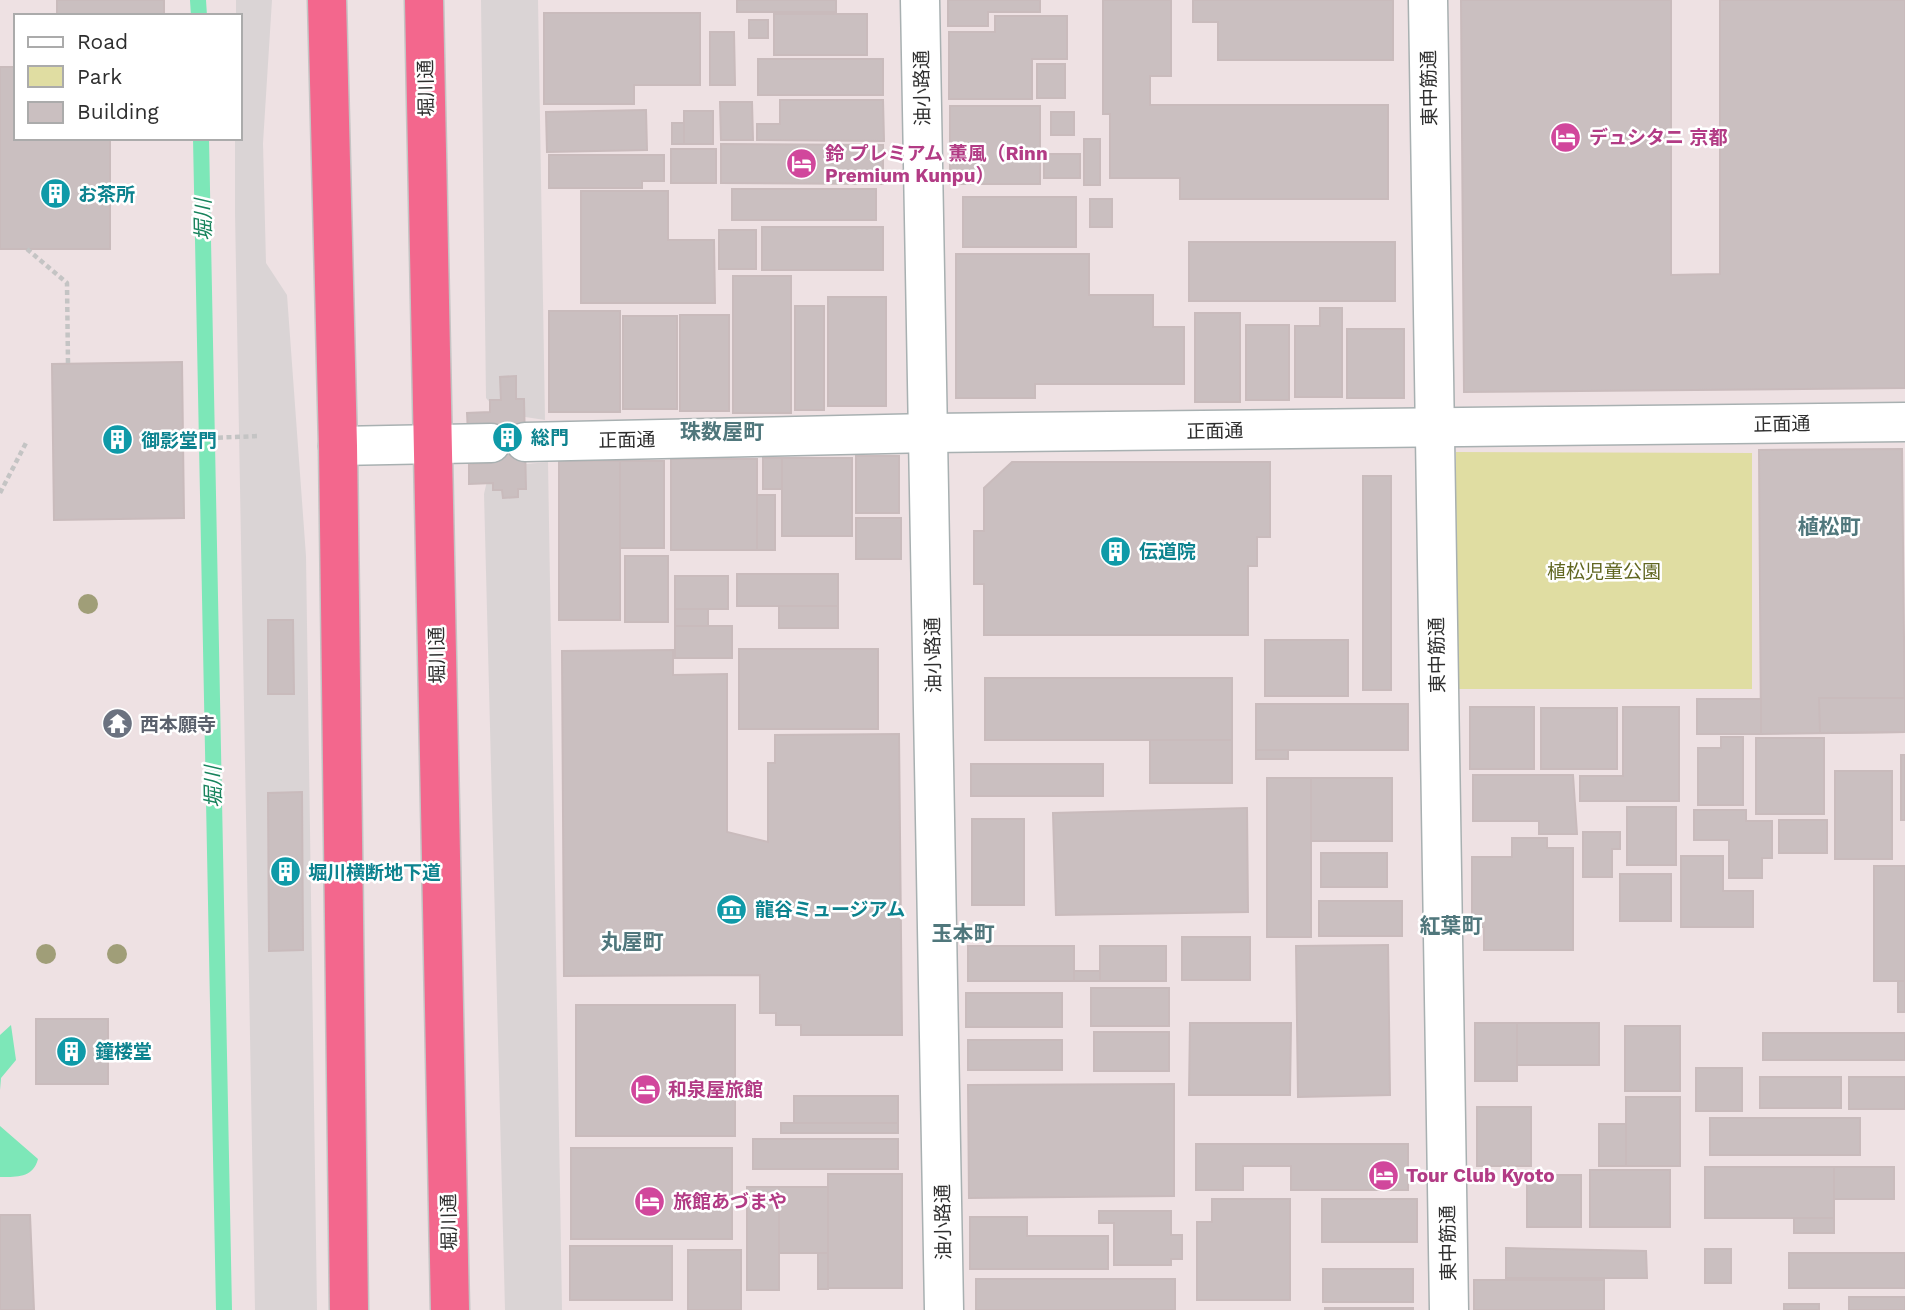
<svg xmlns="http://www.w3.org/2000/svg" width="1905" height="1310" viewBox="0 0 1905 1310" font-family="'Work Sans','Noto Sans JP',sans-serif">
  <rect width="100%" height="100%" fill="#eee1e3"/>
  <polygon fill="#e0dda2" points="1456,452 1752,453 1752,689 1456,689"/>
  <g fill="#dad4d5">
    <polygon points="236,0 272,0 263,143 266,263 287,295 306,556 317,1310 255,1310 235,213 235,138 240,138 240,16 236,16"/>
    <polygon points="481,0 538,0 545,420 512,415 494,407 486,398"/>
    <polygon points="548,462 562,1310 505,1310 484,494 487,481 505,466"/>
  </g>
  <g fill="#7de7b8">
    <polygon points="11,1025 16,1060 1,1078 0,1090 0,1035"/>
    <path d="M0,1126l38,33c-5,19 -21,18 -38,18z"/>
  </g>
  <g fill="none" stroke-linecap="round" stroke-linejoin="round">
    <g stroke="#7de7b8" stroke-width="16">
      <polyline points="198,0 199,16"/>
      <polyline points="201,138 224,1310"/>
    </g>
  </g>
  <g fill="#cabfc0" stroke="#c9bbbc" stroke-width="2">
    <rect x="57" y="0" width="107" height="16"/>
    <rect x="737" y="0" width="99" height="12"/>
    <polygon points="948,0 1040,0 1040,12 988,12 988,26 948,26"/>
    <polygon points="1103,0 1171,0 1171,76 1150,76 1150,105 1388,105 1388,199 1180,199 1180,178 1110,178 1110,114 1103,114"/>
    <polygon points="1193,0 1393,0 1393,60 1218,60 1218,22 1193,22"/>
    <polygon points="1461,0 1671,0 1671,275 1720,274 1720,0 1905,0 1905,388 1464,392"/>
    <polygon points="544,13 700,13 700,85 634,85 634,104 544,104"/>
    <rect x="774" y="14" width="93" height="41"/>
    <polygon points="995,16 1067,16 1067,59 1032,59 1032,99 949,99 949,32 995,32"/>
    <rect x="749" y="20" width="19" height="18"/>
    <polygon points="710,32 734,32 735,85 710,85"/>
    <rect x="758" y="59" width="125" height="36"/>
    <rect x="1037" y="64" width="28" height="34"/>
    <polygon points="0,67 16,67 16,138 110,138 110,249 0,249"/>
    <polygon points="780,100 883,100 884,141 757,140 757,124 780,124"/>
    <polygon points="720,102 752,102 753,140 721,140"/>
    <rect x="950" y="106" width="90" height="78"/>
    <polygon points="646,110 647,150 547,152 546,112"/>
    <rect x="684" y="111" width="29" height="33"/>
    <rect x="1051" y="112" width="23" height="23"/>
    <rect x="672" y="123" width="12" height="21"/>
    <rect x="1084" y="139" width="16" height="46"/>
    <polygon points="721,144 883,145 883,184 721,183"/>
    <rect x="671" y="149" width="45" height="34"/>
    <rect x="1044" y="154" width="36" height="24"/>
    <polygon points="549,155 664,155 664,181 642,181 642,188 549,188"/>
    <rect x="732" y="189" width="144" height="31"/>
    <polygon points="581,191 668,191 668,240 714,240 715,303 581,303"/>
    <rect x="963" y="197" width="113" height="50"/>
    <rect x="1090" y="199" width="22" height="28"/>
    <rect x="762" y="227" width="121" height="43"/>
    <rect x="719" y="230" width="37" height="39"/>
    <rect x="1189" y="242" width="206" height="59"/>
    <polygon points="956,254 1089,254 1089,295 1153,295 1153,327 1184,327 1184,384 1035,384 1035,398 956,398"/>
    <rect x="733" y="276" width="58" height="137"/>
    <rect x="828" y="297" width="58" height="109"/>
    <rect x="795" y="306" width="29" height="104"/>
    <polygon points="1320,308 1342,308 1342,397 1295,397 1295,326 1320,326"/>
    <rect x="549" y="311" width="71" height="101"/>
    <rect x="1195" y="313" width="45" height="89"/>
    <rect x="680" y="315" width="49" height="96"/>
    <rect x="623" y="316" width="54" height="93"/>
    <rect x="1246" y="325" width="43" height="75"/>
    <rect x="1347" y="329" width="57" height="69"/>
    <polygon points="182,362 184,518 54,520 52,364"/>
    <polygon points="516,376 516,399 524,399 526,489 518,489 518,497 503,498 502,490 493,490 493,483 469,484 469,464 491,463 491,443 468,433 467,413 490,412 490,400 501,400 500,377"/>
    <polygon points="1902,449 1905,732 1761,734 1759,450"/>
    <rect x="856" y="456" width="43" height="57"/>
    <rect x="763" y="458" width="19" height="31"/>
    <rect x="782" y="458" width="70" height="78"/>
    <rect x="671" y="459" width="86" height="91"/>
    <rect x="559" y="461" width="61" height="159"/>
    <rect x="620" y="461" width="44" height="87"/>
    <polygon points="1012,462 1270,462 1270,537 1257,537 1257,566 1248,566 1248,635 984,635 984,584 974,584 974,531 984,531 984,488"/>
    <rect x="1363" y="476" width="28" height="214"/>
    <rect x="757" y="495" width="18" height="55"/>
    <rect x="856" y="518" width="45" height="41"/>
    <rect x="625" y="556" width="43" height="66"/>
    <rect x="737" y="574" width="101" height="32"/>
    <rect x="675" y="576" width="53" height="33"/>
    <rect x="779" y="606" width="59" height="22"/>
    <rect x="675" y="609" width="33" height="17"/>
    <polygon points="268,620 293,620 294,694 268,694"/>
    <rect x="675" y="626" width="57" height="32"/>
    <rect x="1265" y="640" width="83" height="56"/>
    <rect x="739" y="649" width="139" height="80"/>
    <polygon points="673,650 673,675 727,674 727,832 768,842 768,763 775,763 775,735 899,734 902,1035 801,1035 801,1025 776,1025 776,1013 760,1013 760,975 564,976 562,651"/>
    <rect x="985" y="678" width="247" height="62"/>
    <polygon points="1819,698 1905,698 1905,732 1820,733"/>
    <rect x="1697" y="699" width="64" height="35"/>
    <rect x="1256" y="704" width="152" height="46"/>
    <rect x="1470" y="707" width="64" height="62"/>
    <polygon points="1623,707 1679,707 1679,801 1580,801 1580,776 1623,776"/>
    <rect x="1541" y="708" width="76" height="61"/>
    <polygon points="1721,737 1743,737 1743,805 1698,805 1698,748 1721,748"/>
    <rect x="1756" y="738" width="68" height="76"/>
    <rect x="1150" y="740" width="82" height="43"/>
    <rect x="1256" y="750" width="32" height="9"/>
    <rect x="1901" y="755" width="4" height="65"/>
    <rect x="971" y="764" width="132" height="32"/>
    <rect x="1835" y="771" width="57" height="88"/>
    <polygon points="1473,775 1573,775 1577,834 1539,834 1539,821 1473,821"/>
    <rect x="1267" y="778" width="44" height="159"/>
    <rect x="1311" y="778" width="81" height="63"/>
    <polygon points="302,792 303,950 269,951 268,793"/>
    <rect x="1627" y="807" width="49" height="58"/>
    <polygon points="1247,808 1248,912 1056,915 1053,813"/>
    <polygon points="1694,810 1746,810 1746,821 1772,821 1772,858 1762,858 1762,878 1729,878 1729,840 1694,840"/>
    <rect x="972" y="819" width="52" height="86"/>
    <rect x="1779" y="820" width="48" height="33"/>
    <polygon points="1583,832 1620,832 1620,849 1612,849 1612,877 1583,877"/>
    <polygon points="1512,838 1547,838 1547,848 1573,848 1573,950 1484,950 1484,927 1472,927 1472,857 1512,857"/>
    <rect x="1321" y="853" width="66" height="34"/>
    <polygon points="1681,856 1723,856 1723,891 1753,891 1753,927 1681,927"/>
    <rect x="1874" y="866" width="31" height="115"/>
    <rect x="1620" y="874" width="51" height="47"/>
    <rect x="1319" y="901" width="83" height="35"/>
    <rect x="1182" y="937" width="68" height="43"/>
    <polygon points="1388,945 1390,1095 1298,1097 1296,946"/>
    <rect x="968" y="946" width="106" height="35"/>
    <rect x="1100" y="946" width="66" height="35"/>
    <rect x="1074" y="971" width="26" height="10"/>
    <rect x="1898" y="981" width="7" height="31"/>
    <rect x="1091" y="988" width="78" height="38"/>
    <rect x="966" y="993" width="96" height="34"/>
    <rect x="576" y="1005" width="159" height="131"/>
    <rect x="36" y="1019" width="72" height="65"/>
    <polygon points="1190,1023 1291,1023 1290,1095 1189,1095"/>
    <rect x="1475" y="1023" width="42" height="58"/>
    <rect x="1517" y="1023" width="82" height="42"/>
    <rect x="1625" y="1026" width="55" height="65"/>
    <rect x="1094" y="1032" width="75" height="39"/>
    <rect x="1763" y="1033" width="142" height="27"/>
    <rect x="968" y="1040" width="94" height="30"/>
    <rect x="1696" y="1068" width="46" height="43"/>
    <rect x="1760" y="1077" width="81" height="31"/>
    <rect x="1849" y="1077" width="56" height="32"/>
    <polygon points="1174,1084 1174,1196 969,1198 968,1085"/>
    <rect x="794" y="1096" width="104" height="27"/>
    <rect x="1626" y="1097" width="54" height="69"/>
    <rect x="1477" y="1107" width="54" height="59"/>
    <rect x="1710" y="1118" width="150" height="37"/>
    <rect x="781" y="1123" width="117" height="10"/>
    <rect x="1599" y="1124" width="27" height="42"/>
    <rect x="753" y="1139" width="145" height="30"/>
    <polygon points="1196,1144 1408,1144 1408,1190 1291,1190 1291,1166 1243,1166 1243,1190 1196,1190"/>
    <rect x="571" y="1148" width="161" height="91"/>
    <rect x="1705" y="1167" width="129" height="51"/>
    <rect x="1834" y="1167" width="60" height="32"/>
    <rect x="1590" y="1170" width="80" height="57"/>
    <rect x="828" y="1174" width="74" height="114"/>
    <rect x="1527" y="1175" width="54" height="52"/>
    <rect x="747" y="1187" width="32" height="103"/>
    <rect x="779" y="1187" width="49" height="66"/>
    <polygon points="1212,1199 1290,1199 1290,1300 1197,1300 1197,1222 1212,1222"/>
    <rect x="1322" y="1199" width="95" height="43"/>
    <polygon points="1099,1211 1171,1211 1171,1235 1182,1235 1182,1259 1171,1259 1171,1265 1114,1265 1114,1223 1099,1223"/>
    <polygon points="0,1215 30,1215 34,1310 0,1310"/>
    <polygon points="970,1217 1027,1217 1027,1236 1108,1236 1108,1269 970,1269"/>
    <rect x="1794" y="1218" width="40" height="15"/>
    <rect x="570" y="1246" width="102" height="54"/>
    <polygon points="1506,1248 1646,1251 1647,1278 1506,1278"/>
    <rect x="1705" y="1249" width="26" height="34"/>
    <rect x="688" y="1250" width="53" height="60"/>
    <rect x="818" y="1253" width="10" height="36"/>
    <rect x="1789" y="1253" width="116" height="35"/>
    <rect x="1323" y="1269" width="90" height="33"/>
    <rect x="976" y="1279" width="199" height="31"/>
    <rect x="1474" y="1280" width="130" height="30"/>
    <rect x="1849" y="1297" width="56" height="13"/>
    <rect x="1784" y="1304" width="35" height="6"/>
    <rect x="1325" y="1308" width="88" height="2"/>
  </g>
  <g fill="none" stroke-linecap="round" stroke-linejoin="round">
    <defs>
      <g id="minor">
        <polyline points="920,0 944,1310"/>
        <polyline points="1428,0 1449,1310"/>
        <polyline points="525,442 930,433 1905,422"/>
        <polyline points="338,446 491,443"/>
      </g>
      <g id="highway">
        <polyline points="327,0 338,446 349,1310"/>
        <polyline points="424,0 450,1310"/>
      </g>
    </defs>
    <use href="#minor" stroke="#a8b0b1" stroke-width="41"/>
    <use href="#highway" stroke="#c4c4c4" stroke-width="41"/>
    <g stroke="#c4c4c4" stroke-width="4.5" stroke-dasharray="5 3.5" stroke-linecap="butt">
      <polyline points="27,249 67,283 68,364"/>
      <polyline points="184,439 260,436"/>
      <polyline points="0,493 27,441"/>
    </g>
    <use href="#minor" stroke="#fff" stroke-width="38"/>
    <use href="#highway" stroke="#f3678d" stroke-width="38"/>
  </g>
  <g fill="#a09e78">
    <circle cx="88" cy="604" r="10"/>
    <circle cx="46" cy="954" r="10"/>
    <circle cx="117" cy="954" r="10"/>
  </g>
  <defs>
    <symbol id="hotel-disc" viewBox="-11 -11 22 22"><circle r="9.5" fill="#d1479c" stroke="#fff"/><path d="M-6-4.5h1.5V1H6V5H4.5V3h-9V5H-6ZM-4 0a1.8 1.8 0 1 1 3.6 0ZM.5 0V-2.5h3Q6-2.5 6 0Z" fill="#fff"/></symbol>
    <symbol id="building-disc" viewBox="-11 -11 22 22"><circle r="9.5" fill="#0f9aa8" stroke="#fff"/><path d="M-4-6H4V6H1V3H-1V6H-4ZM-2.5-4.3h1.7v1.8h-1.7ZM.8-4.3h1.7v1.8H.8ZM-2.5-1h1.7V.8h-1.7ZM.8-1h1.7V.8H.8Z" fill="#fff"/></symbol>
    <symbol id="temple-disc" viewBox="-11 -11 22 22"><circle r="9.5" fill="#6b7280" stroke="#fff"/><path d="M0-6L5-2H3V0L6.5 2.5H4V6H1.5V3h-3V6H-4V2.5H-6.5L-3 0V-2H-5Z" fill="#fff"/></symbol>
    <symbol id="museum-disc" viewBox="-11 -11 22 22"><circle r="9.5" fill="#0f9aa8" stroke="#fff"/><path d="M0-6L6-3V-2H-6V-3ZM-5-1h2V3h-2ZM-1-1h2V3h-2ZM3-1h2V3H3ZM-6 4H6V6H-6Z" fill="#fff"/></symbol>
  </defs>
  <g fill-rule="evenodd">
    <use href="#hotel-disc" x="1548" y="120" width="35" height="35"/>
    <use href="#hotel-disc" x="784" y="146" width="35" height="35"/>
    <use href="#building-disc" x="38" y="176" width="35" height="35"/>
    <use href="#building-disc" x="490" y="420" width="35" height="35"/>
    <use href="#building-disc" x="100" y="422" width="35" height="35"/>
    <use href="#building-disc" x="1098" y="534" width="35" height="35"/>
    <use href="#temple-disc" x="100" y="706" width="35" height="35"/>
    <use href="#building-disc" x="268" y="854" width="35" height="35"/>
    <use href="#museum-disc" x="714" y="892" width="35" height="35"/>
    <use href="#building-disc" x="54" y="1034" width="35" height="35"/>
    <use href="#hotel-disc" x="628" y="1072" width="35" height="35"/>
    <use href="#hotel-disc" x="1366" y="1158" width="35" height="35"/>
    <use href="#hotel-disc" x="632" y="1184" width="35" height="35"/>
  </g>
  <g text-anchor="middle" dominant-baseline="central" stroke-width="5" stroke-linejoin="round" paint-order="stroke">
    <g font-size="19" fill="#2e2e2e" stroke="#fff">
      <text transform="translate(426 88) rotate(-91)">堀川通</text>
      <text transform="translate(922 88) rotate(-91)">油小路通</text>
      <text transform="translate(1429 88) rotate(-91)">東中筋通</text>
      <text transform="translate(1782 424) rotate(-1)">正面通</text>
      <text transform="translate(1215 431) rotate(-1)">正面通</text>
      <text transform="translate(627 440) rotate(-1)">正面通</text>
      <text transform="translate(437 655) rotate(-91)">堀川通</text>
      <text transform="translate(933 655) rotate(-91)">油小路通</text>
      <text transform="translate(1437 655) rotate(-91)">東中筋通</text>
      <text transform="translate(449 1222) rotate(-91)">堀川通</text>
      <text transform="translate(943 1222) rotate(-91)">油小路通</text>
      <text transform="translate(1448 1243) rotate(-91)">東中筋通</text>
    </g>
    <g font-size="19" font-weight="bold" fill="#b23c85" stroke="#fff" text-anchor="start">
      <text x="1589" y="137">デュシタニ 京都</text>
      <text x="825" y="153">鈴 プレミアム 薫風（Rinn<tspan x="825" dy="22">Premium Kunpu）</tspan></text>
      <text x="668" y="1089">和泉屋旅館</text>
      <text x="1406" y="1175">Tour Club Kyoto</text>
      <text x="673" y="1201">旅館あづまや</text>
    </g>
    <g font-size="19" font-weight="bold" fill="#0d838f" stroke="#fff" text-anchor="start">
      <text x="78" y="194">お茶所</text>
      <text x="531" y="437">総門</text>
      <text x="141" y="440">御影堂門</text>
      <text x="1139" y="551">伝道院</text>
      <text x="308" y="872">堀川横断地下道</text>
      <text x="755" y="909">龍谷ミュージアム</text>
      <text x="95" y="1051">鐘楼堂</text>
    </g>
    <g font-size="19" fill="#616721" stroke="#fff">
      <text x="1604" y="571">植松児童公園</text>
    </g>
    <g font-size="19" font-weight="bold" fill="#5b616d" stroke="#fff" text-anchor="start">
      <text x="140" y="724">西本願寺</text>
    </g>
    <g font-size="21" font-style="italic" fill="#17835c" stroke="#fff">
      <text transform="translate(203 220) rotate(-91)">堀川</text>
      <text transform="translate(213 787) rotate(-91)">堀川</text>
    </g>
    <g font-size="21" font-weight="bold" fill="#50777c" stroke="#fff">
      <text x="722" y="431">珠数屋町</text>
      <text x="1829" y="526">植松町</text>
      <text x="1451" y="925">紅葉町</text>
      <text x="963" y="933">玉本町</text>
      <text x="632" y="941">丸屋町</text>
    </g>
  </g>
  <rect x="14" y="14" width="228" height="126" fill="#ffffff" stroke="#ababab" stroke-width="2"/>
  <rect x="28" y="37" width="35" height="10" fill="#ffffff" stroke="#ababab" stroke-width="2"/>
  <text x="77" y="49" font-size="21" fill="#2e2e2e">Road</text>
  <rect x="28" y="66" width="35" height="21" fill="#e0dda2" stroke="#ababab" stroke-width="2"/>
  <text x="77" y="84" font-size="21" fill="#2e2e2e">Park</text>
  <rect x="28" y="102" width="35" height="21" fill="#cabfc0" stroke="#ababab" stroke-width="2"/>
  <text x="77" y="119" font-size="21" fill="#2e2e2e">Building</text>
</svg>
